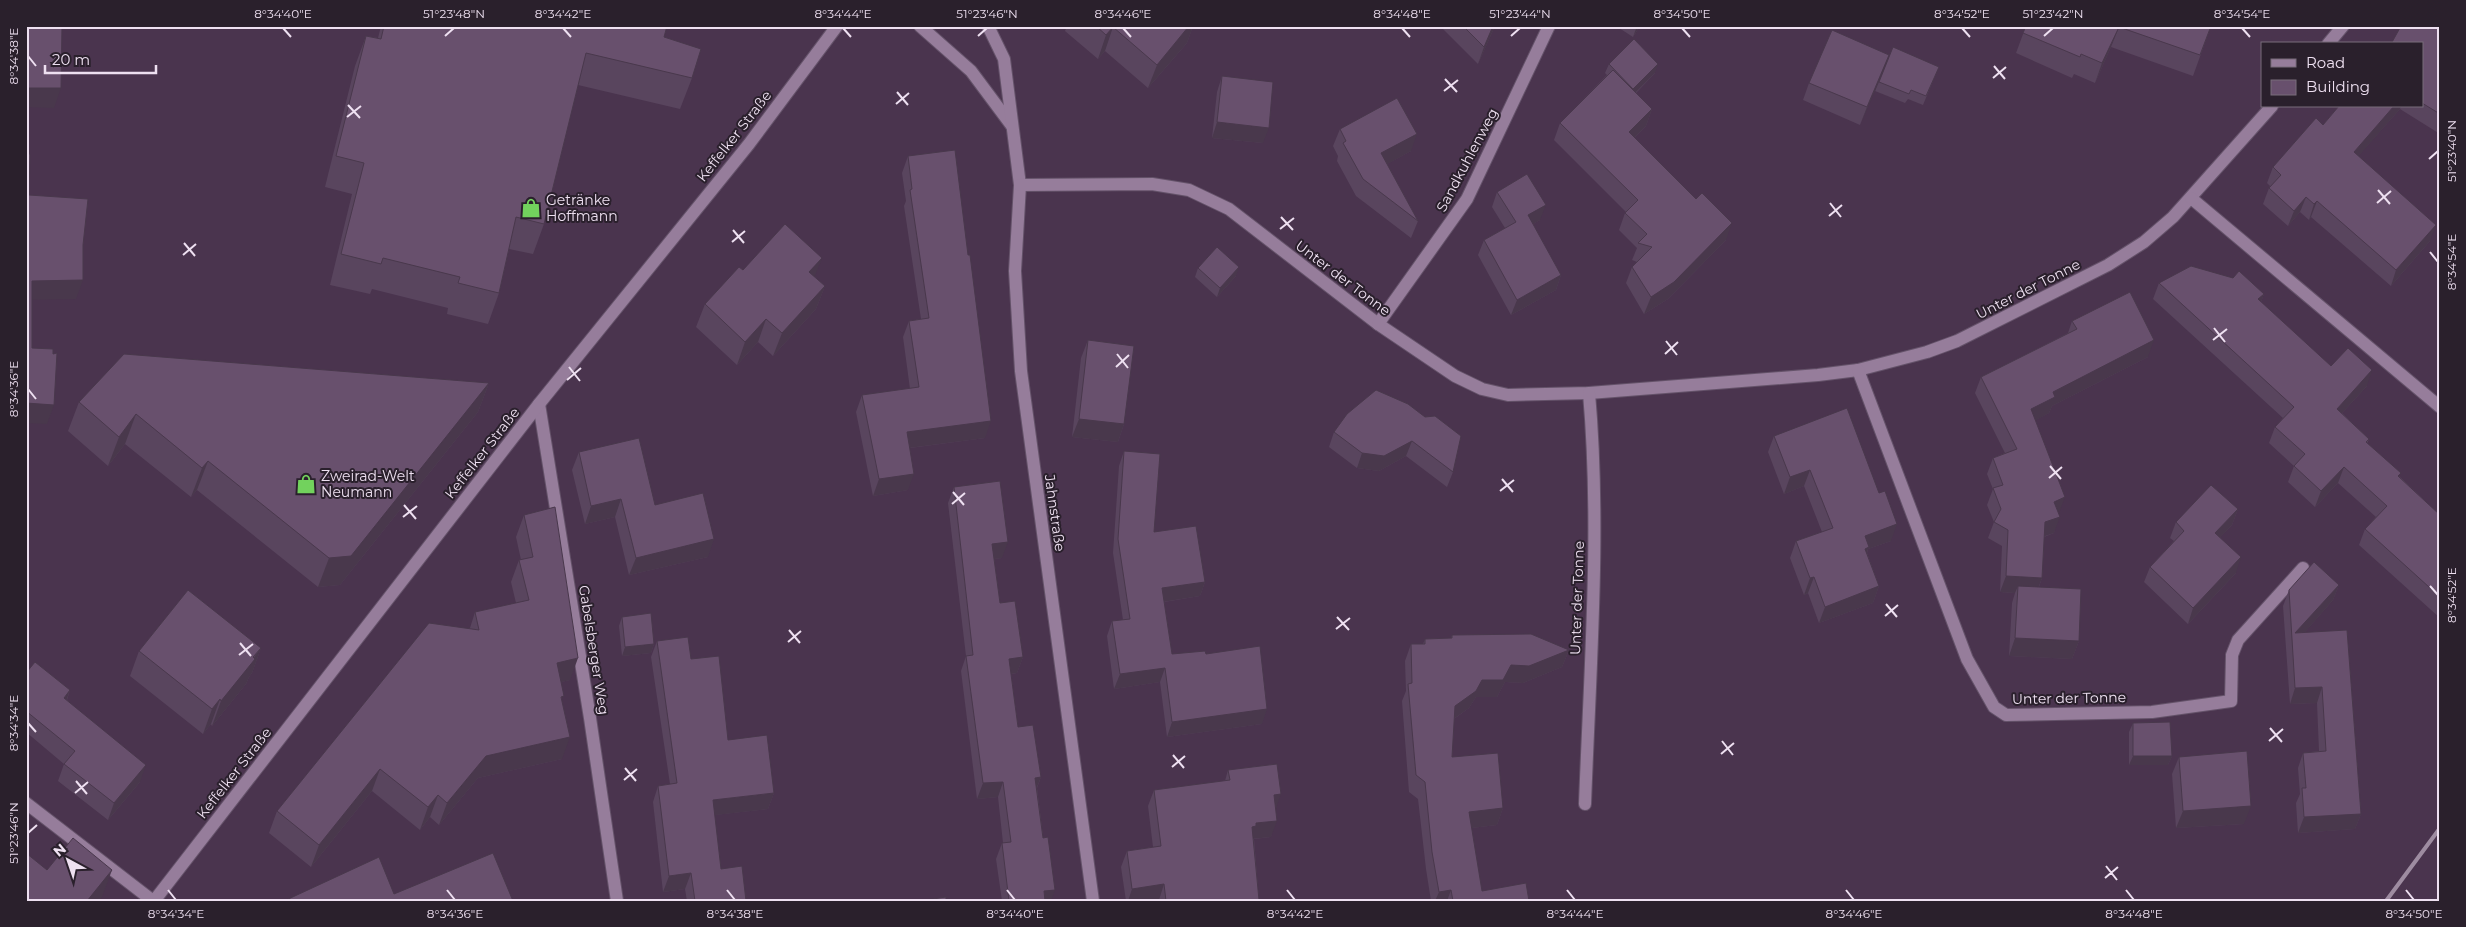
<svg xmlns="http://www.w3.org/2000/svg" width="2466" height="927" viewBox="0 0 2466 927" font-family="Montserrat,sans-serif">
  <rect width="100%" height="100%" fill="#4a344e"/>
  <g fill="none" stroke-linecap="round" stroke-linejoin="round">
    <defs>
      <g id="street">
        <polyline points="920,26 971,71 1012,126"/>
        <polyline points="988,26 1004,59 1020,185 1015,271 1021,371 1093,901"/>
        <polyline points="2328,44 2343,26"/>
        <polyline points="1020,185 1152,184 1189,190 1229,209 1378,324 1455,376 1482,389 1508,395 1589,393 1818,375 1858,370 1927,352 1957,341 2108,265 2144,242 2173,217 2272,106"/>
        <polyline points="2191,198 2440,407"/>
        <polyline points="1378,324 1467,199 1549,26"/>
        <polyline points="1858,370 1967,659 1994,707 2006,715 2152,712 2231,701 2232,655 2238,640 2303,568"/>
        <polyline points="539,404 590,718 617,901"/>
        <polyline points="26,803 153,901"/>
        <path d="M1585,804c5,-137 16,-275 4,-411"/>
      </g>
      <polyline id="secondary" points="154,901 539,404 749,144 837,26"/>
    </defs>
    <use href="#street" stroke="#645269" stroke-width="14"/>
    <use href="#secondary" stroke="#645269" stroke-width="14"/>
    <use href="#street" stroke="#967d9b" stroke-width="12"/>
    <use href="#secondary" stroke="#967d9b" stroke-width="12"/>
    <polyline stroke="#9e8ca1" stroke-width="4" points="2386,901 2440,828"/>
  </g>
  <g fill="#59455e">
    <polygon points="381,26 667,26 664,37 692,78 680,109 578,85 544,224 533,254 509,249 499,293 488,324 447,314 448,308 372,289 370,294 330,285 352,194 325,187 355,66 366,36 378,38"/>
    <polygon points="1067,26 1193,26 1187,43 1148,88 1105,51 1098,59 1065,31"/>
    <polygon points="1440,26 1495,26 1478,64"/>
    <polygon points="1616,26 1640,26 1633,37"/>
    <polygon points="2026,26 2211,26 2193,76 2111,47 2095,83 2074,74 2072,78 2016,53"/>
    <polygon points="2440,26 2440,134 2400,109 2358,156 2430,241 2391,286 2311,217 2309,220 2300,212 2288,226 2263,204 2269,188 2270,186 2267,183 2273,167 2323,125 2339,106 2422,106 2422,44"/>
    <polygon points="1609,64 1655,73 1636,93 1652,109 1646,126 1634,138 1726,240 1668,299 1644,314 1626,283 1632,267 1637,262 1632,260 1637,248 1619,230 1625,213 1626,212 1554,140 1560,123 1607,75 1605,73"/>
    <polygon points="1883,72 1935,76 1923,105 1908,99 1905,103 1875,91 1878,82 1860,125 1803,100 1809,83"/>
    <polygon points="1222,76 1263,143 1212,138 1217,92"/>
    <polygon points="1340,129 1411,151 1387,164 1418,221 1411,238 1356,196 1337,161 1338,156 1333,146"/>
    <polygon points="908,156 985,438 910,448 908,490 873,496 856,412 862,395 910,389 903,337 909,321 921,319 904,206 906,201 902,173"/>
    <polygon points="1497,192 1540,220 1533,224 1561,275 1556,290 1511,315 1478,255 1484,240 1505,228 1492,207"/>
    <polygon points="1198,268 1236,276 1217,297 1195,277"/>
    <polygon points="743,270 815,277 825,286 816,309 773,356 758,342 737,365 696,327 705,304"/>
    <polygon points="2159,283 2264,294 2261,302 2331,366 2367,386 2342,413 2369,439 2367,444 2400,477 2440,515 2440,618 2359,545 2365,529 2376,517 2338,483 2315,507 2288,482 2294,466 2269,443 2275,427 2283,418 2153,299"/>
    <polygon points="2072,321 2148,357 2052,406 2049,413 2035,420 2058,514 2054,533 2044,537 2042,578 2039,587 2079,641 2072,659 2009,656 2012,603 2015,593 2000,592 2002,546 1988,538 1994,522 1987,505 1993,489 1987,474 1993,458 2005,453 1975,393 1981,377 2068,333"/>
    <polygon points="1088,340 1124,424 1118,442 1072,437 1081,358"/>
    <polygon points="489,383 478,412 340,585 318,587 197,490 191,497 125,444 108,466 68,431 79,402"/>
    <polygon points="1376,390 1453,472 1447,487 1406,456 1379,471 1357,468 1329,447 1334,432"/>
    <polygon points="1774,436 1891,541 1868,549 1867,553 1879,586 1873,603 1819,623 1808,593 1804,595 1790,558 1796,541 1822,532 1804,486 1784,494 1768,452"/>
    <polygon points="1124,451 1154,532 1205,582 1200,596 1164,602 1172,654 1206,654 1262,724 1167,737 1160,682 1114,689 1107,636 1112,621 1123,620 1113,553 1119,466"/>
    <polygon points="579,452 655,505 708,557 629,575 615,517 585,524 572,470"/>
    <polygon points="954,487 1002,558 994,559 1000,603 1023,657 1017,673 1011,674 1018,727 1041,777 1037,788 1051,901 1002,901 996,859 1002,843 1003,843 998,797 977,799 961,671 966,656 948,503"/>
    <polygon points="2238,509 2232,525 2220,537 2236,573 2188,624 2144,582 2150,567 2174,541 2170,538 2176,522"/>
    <polygon points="524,515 570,680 561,682 562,702 562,759 478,778 439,825 430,817 420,830 372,791 311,867 269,833 277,811 470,628 475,612 516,603 511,582 519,560 521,560 516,537"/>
    <polygon points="2339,585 2333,600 2304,633 2347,630 2361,814 2355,829 2298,833 2296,803 2300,794 2298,768 2303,753 2319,751 2317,703 2290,704 2283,606 2289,590"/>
    <polygon points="622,617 654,644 651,653 622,656 619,626"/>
    <polygon points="1452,635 1569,650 1562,667 1523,683 1505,682 1497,697 1476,697 1469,708 1454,719 1452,757 1503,808 1497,825 1471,828 1482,891 1529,901 1431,901 1426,869 1418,799 1409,792 1402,701 1406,691 1405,661 1411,644 1423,644 1425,639 1451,638"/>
    <polygon points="657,641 691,659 728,740 774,793 768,809 714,815 721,869 746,901 687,901 685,889 663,892 653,802 658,786 670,784 651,657"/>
    <polygon points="261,648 252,673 249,677 246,684 212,726 211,724 203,734 130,676 139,651"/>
    <polygon points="26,673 70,690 67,700 140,782 108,820 58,781 64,764 26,732"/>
    <polygon points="2133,723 2172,756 2168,765 2129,765 2129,732"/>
    <polygon points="2179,757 2244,824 2176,828 2172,774"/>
    <polygon points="1228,770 1276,810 1271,837 1254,839 1259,901 1159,900 1126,901 1121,867 1127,851 1153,847 1148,806 1154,790 1225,781"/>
  </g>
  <g fill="#49384c">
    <polygon points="1189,26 1193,26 1187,43 1148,88 1157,65"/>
    <polygon points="1493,26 1495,26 1478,64 1484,47"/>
    <polygon points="1637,26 1640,26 1633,37"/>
    <polygon points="1113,27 1105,51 1098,59 1106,35"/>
    <polygon points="2119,27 2111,47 2095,83 2102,63"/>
    <polygon points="1889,55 1883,73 1860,125 1867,107"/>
    <polygon points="1658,64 1655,73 1630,98 1633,89"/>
    <polygon points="26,88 61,88 54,108 26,107"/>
    <polygon points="2394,106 2401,106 2400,109 2348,168 2354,152"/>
    <polygon points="1652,109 1646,126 1623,149 1629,132"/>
    <polygon points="1217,122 1269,128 1263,143 1212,138"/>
    <polygon points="1417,134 1411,151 1375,171 1381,153"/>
    <polygon points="2306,197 2300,212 2288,226 2294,211"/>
    <polygon points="2317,201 2311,217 2309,220 2314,204"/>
    <polygon points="1546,205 1540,220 1523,230 1528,215"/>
    <polygon points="1732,223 1726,240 1668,299 1644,314 1651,297"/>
    <polygon points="2436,225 2430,241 2391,286 2396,270"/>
    <polygon points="822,258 813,281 809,272"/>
    <polygon points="1239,267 1236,276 1217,297 1220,288"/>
    <polygon points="1561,275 1556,290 1511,315 1517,300"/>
    <polygon points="83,280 76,299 26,300 32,281"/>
    <polygon points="825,286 816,309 773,356 782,333"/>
    <polygon points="2264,294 2258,310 2258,299"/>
    <polygon points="766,319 758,342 737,365 745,342"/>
    <polygon points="2154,340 2148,357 2052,406 2049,413 2025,426 2031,409 2053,392"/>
    <polygon points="2372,370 2367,386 2331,425 2337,409"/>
    <polygon points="489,383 478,412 340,585 318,587 329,558"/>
    <polygon points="26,403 54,405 47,424 26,423"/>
    <polygon points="136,414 125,444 108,466 119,437"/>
    <polygon points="1079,419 1124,424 1118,442 1072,437"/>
    <polygon points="991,421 985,438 901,449 907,432"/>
    <polygon points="1412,441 1406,456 1379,471 1357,468 1362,453"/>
    <polygon points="208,461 197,490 191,497 202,468"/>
    <polygon points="2344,467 2338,483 2315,507 2321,491"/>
    <polygon points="1810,470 1804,486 1784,494 1790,477"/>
    <polygon points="914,474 908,490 873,496 879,479"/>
    <polygon points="2065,497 2059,513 2054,502"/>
    <polygon points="621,499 615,517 585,524 591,506"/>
    <polygon points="2238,509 2232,525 2210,548 2215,533"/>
    <polygon points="2060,517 2054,533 2039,538 2045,522"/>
    <polygon points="1897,524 1891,541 1868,549 1863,564 1865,536"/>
    <polygon points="714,539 708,557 629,575 636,558"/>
    <polygon points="1008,542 1002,558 986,560 992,544"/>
    <polygon points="2241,557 2236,573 2188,624 2193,608"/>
    <polygon points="2006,576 2042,578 2036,594 2018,586 2015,593 2000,592"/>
    <polygon points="1814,577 1808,593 1804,595 1810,578"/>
    <polygon points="1205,582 1200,596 1156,603 1162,588"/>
    <polygon points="2339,585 2333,600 2293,646 2295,633"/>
    <polygon points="1879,586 1873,603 1819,623 1825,607"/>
    <polygon points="2015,638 2079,641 2072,659 2009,656"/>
    <polygon points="654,644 651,653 622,656 625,647"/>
    <polygon points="261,648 252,673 249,677 246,684 212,726 221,701"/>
    <polygon points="1569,650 1562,667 1523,683 1505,682 1497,697 1476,697 1469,708 1448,723 1455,706 1482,680 1511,665"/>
    <polygon points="1023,657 1017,673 1003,675 1009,659"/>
    <polygon points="578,658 570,680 549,685 557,663"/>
    <polygon points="1165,668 1160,682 1114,689 1120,674"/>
    <polygon points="2322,687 2317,703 2290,704 2295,688"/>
    <polygon points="70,690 64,707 64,698"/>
    <polygon points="220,699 211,724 203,734 212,709"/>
    <polygon points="1267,709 1262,724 1167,737 1172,722"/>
    <polygon points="570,737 562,759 478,778 439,825 447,803 486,756"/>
    <polygon points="2133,756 2172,756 2168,765 2129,765"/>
    <polygon points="146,765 140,782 108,820 114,803"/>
    <polygon points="380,769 372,791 311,867 319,845"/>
    <polygon points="1041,777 1035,792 1035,778"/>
    <polygon points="1003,782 998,797 977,799 983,783"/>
    <polygon points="774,793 768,809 707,816 713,800"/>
    <polygon points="1281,794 1275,811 1274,795"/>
    <polygon points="438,795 430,817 420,830 428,807"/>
    <polygon points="2251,806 2244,824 2176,828 2183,811"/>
    <polygon points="1503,808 1497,825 1463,829 1469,812"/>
    <polygon points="2361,814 2355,829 2298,833 2304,817"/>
    <polygon points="1277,821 1271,837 1251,839 1252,827 1256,823"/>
    <polygon points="112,870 102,897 99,901 87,901"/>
    <polygon points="691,873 685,889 663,892 669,876"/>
    <polygon points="1164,884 1159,900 1128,901 1132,889"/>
    <polygon points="1055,890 1051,901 1040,901 1044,891"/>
    <polygon points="1451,890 1447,901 1435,901 1439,892"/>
  </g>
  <g fill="#68506d" stroke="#49384c">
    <polygon points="26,26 62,26 61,88 26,88"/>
    <polygon points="384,26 667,26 664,37 701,49 692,78 586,53 544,224 516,217 499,293 458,283 460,277 383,258 381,264 341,254 364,163 336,156 366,36 381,39"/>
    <polygon points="1096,26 1189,26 1157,65 1113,27 1106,35"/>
    <polygon points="1463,26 1493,26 1484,47"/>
    <polygon points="2026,26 2211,26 2200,55 2119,27 2102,63 2081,54 2080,57 2023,33"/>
    <polygon points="2401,26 2440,26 2440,114 2422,103 2422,44 2391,44"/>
    <polygon points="1832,30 1889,55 1867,107 1809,83"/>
    <polygon points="1634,39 1658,64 1633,89 1609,64"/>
    <polygon points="1893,47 1939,67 1926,96 1911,90 1909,94 1879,82"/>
    <polygon points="1613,70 1652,109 1629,132 1696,199 1702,193 1732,223 1674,282 1651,297 1632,267 1652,247 1638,243 1647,234 1625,213 1638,200 1560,123"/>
    <polygon points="1222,76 1273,82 1269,128 1217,122"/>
    <polygon points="1397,98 1417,134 1381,153 1418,221 1363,179 1343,143 1346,141 1340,129"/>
    <polygon points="2339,106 2394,106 2354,152 2436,225 2396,270 2317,201 2314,204 2306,197 2294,211 2269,188 2281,175 2273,167 2316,118 2323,125"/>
    <polygon points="955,150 968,255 970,255 991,421 907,432 914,474 879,479 862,395 919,387 909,321 929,318 910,190 912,189 908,156"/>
    <polygon points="26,154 30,154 29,195 88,199 83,245 83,280 32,281 32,348 53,349 53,354 57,353 54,405 26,403"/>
    <polygon points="1527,174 1546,205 1528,215 1561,275 1517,300 1484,240 1516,222 1497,192"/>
    <polygon points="785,224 822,258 809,272 825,286 782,333 766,319 745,342 705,304 739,267 743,270"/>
    <polygon points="1217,247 1239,267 1220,288 1198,268"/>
    <polygon points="2191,266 2233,278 2239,271 2264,294 2258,299 2331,366 2348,348 2372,370 2337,409 2369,439 2366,442 2401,473 2398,476 2440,515 2440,597 2365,529 2387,506 2344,467 2321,491 2294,466 2305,454 2275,427 2294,407 2159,283"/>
    <polygon points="2130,292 2154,340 2053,392 2055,397 2031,409 2065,497 2054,502 2060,517 2045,522 2042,578 2006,576 2008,530 1994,522 2001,509 1993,488 2003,485 1993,458 2017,449 1981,377 2077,329 2072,321"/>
    <polygon points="1088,340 1134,346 1124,424 1079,419"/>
    <polygon points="124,354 489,383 351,556 329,558 208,461 202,468 136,414 119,437 79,402"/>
    <polygon points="1376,390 1408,404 1425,417 1435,416 1461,436 1453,472 1412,441 1384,456 1362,453 1334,432 1347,414"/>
    <polygon points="1847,408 1879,493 1885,491 1897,524 1865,536 1869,547 1865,549 1879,586 1825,607 1814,577 1810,578 1796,541 1833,528 1810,470 1790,477 1774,436"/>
    <polygon points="639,438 655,505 703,493 714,539 636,558 621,499 591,506 579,452"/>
    <polygon points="1124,451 1160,454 1154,532 1196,526 1205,582 1162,588 1172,654 1205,651 1206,654 1260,646 1267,709 1172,722 1165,668 1120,674 1112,621 1130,619 1118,539"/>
    <polygon points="1000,481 1008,542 992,544 1000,603 1015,601 1023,657 1009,659 1018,727 1033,725 1041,777 1035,778 1043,838 1048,837 1055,890 1044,891 1045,901 1009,901 1002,843 1011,842 1003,782 983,783 966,656 973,655 954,487"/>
    <polygon points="2211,485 2238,509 2215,533 2241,557 2193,608 2150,567 2184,531 2176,522"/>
    <polygon points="555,507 578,658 557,663 564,696 561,697 570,737 486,756 447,803 438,795 428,807 380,769 319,845 277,811 429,623 479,630 475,612 529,600 519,560 533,557 524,515"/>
    <polygon points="2314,562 2339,585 2295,633 2347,630 2361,814 2304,817 2302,788 2306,788 2303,753 2326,751 2322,687 2295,688 2289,590"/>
    <polygon points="2018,586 2081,589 2079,641 2015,638"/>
    <polygon points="188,590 261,648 253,657 255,659 221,701 220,699 212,709 139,651"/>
    <polygon points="651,613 654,644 625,647 622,617"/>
    <polygon points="1531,634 1569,650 1529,666 1511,665 1503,680 1482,680 1476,691 1455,706 1452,757 1498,753 1503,808 1469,812 1482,891 1526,883 1529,901 1453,901 1451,890 1439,892 1432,852 1425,782 1416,775 1408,684 1412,683 1411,644 1425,644 1425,639 1452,638 1452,635"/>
    <polygon points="688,637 691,659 719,656 728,740 767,735 774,793 713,800 721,869 742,866 746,901 695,901 691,873 669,876 658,786 677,783 657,641"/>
    <polygon points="35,662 70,690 64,698 146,765 114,803 64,764 75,751 26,711 26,673"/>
    <polygon points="2170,722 2172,756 2133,756 2133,723"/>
    <polygon points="2247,751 2251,806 2183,811 2179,757"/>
    <polygon points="1277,764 1281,794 1274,795 1277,821 1256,823 1256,826 1252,827 1259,900 1248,901 1166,901 1164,884 1132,889 1127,851 1161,846 1154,790 1230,780 1228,770"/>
    <polygon points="73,838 112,870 87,901 26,901 26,853 47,870"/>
    <polygon points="493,853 513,901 284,901 379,857 394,894"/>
    <polygon points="946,897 946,901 920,901"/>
  </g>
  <path fill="none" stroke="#eee0f1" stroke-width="2" d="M283,28l8,9M563,28l8,9M843,28l8,9M1123,28l8,9M1402,28l8,9M1682,28l8,9M1962,28l8,9M2242,28l8,9M445,36l9,-8M978,36l9,-8M1511,36l9,-8M2044,36l9,-8M28,56l8,10M1994,66l11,13M1993,78l13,-11M1445,79l12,13M1444,91l14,-11M897,92l11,13M896,104l13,-11M348,105l12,13M347,117l14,-11M2429,159l9,-8M2378,190l12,14M1830,203l11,14M2377,203l14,-12M1829,216l13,-11M1281,217l12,13M1280,229l14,-11M733,230l11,13M732,242l13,-11M184,243l11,13M2430,252l8,10M183,255l13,-11M2214,328l11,14M2213,340l14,-11M1666,341l11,14M1117,354l11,14M1665,354l13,-12M569,367l11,14M1116,367l13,-12M567,380l14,-12M28,389l8,10M2050,466l11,13M2049,478l13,-11M1502,479l11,13M1500,491l14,-11M953,492l11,13M952,504l13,-11M404,505l12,14M403,517l14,-11M2430,586l8,9M1886,604l11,13M1885,616l13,-11M1337,617l12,13M1336,629l14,-11M789,630l11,13M788,642l13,-11M240,643l11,13M239,655l14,-11M28,723l8,9M2270,728l12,14M1722,741l11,14M2269,741l14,-12M1721,754l13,-11M1173,755l11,13M1172,767l13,-11M625,768l11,13M624,780l13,-11M76,781l11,13M75,793l13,-11M28,833l9,-8M2106,866l11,14M2105,878l13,-11M168,890l8,10M447,890l8,10M727,890l8,10M1007,890l8,10M1287,890l8,10M1567,890l8,10M1846,890l8,10M2126,890l8,10M2406,890l8,10"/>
  <defs>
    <symbol id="shop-bare" viewBox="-9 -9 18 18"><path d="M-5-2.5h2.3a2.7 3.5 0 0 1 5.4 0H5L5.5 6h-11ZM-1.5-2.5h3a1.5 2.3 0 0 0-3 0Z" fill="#72d25d" stroke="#2a202c" stroke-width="2.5" paint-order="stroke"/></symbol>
  </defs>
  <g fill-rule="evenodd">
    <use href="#shop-bare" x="517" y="194" width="28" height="28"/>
    <use href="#shop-bare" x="292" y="470" width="28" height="28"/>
  </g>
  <g text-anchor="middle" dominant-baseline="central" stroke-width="4" stroke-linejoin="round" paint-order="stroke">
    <g font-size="14" fill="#eee0f1" stroke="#2a202c">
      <text transform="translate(734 136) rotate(-52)">Keffelker Straße</text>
      <text transform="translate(1467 160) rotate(-62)">Sandkuhlenweg</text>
      <text transform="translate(1343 278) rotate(37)">Unter der Tonne</text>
      <text transform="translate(2028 289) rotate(-27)">Unter der Tonne</text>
      <text transform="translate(482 453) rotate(-52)">Keffelker Straße</text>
      <text transform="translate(1055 513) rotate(82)">Jahnstraße</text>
      <text transform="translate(1577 598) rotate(-88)">Unter der Tonne</text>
      <text transform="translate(594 650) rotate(81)">Gabelsberger Weg</text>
      <text transform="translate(2069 698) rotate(-1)">Unter der Tonne</text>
      <text transform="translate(234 773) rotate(-52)">Keffelker Straße</text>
    </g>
    <g font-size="14" fill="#eee0f1" stroke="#2a202c" text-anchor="start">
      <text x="546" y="200">Getränke<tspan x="546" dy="16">Hoffmann</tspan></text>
      <text x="321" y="476">Zweirad-Welt<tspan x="321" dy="16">Neumann</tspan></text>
    </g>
  </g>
  <rect width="2466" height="927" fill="none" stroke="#2a202c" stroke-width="55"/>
  <rect x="2261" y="42" width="162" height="65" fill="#2a202c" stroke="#786d7b"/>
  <rect x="2271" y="59" width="25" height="8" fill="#967d9b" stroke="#786d7b"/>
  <text x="2306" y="68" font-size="15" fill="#eee0f1">Road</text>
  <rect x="2271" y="80" width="25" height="15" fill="#68506d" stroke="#786d7b"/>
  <text x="2306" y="92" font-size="15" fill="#eee0f1">Building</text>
  <g transform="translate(68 860) rotate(320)" stroke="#2a202c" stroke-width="4" paint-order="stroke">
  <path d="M0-4L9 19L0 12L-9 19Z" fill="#eee0f1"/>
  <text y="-8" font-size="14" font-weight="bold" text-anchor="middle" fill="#eee0f1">N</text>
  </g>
  <path d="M45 65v8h111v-8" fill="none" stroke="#eee0f1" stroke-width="2.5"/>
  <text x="52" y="65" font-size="15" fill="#eee0f1" stroke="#2a202c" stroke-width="4" paint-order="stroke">20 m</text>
  <rect x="28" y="28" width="2410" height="872" fill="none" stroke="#eee0f1" stroke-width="2"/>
  <g font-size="12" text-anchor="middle" fill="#eee0f1">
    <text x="283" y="18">8°34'40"E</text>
    <text x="454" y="18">51°23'48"N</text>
    <text x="563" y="18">8°34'42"E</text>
    <text x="843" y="18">8°34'44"E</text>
    <text x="987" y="18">51°23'46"N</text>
    <text x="1123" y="18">8°34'46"E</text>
    <text x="1402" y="18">8°34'48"E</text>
    <text x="1520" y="18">51°23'44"N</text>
    <text x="1682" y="18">8°34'50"E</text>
    <text x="1962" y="18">8°34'52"E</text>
    <text x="2053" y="18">51°23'42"N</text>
    <text x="2242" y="18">8°34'54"E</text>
    <text transform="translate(14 56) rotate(-90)" y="4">8°34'38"E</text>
    <text transform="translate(2452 151) rotate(-90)" y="4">51°23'40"N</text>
    <text transform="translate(2452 262) rotate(-90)" y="4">8°34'54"E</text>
    <text transform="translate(14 389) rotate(-90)" y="4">8°34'36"E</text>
    <text transform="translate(2452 595) rotate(-90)" y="4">8°34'52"E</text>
    <text transform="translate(14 723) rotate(-90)" y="4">8°34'34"E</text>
    <text transform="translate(14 833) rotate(-90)" y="4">51°23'46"N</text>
    <text x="176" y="918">8°34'34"E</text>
    <text x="455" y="918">8°34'36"E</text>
    <text x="735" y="918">8°34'38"E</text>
    <text x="1015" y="918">8°34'40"E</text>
    <text x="1295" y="918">8°34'42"E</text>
    <text x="1575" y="918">8°34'44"E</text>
    <text x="1854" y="918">8°34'46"E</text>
    <text x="2134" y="918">8°34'48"E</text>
    <text x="2414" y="918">8°34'50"E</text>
  </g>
</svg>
